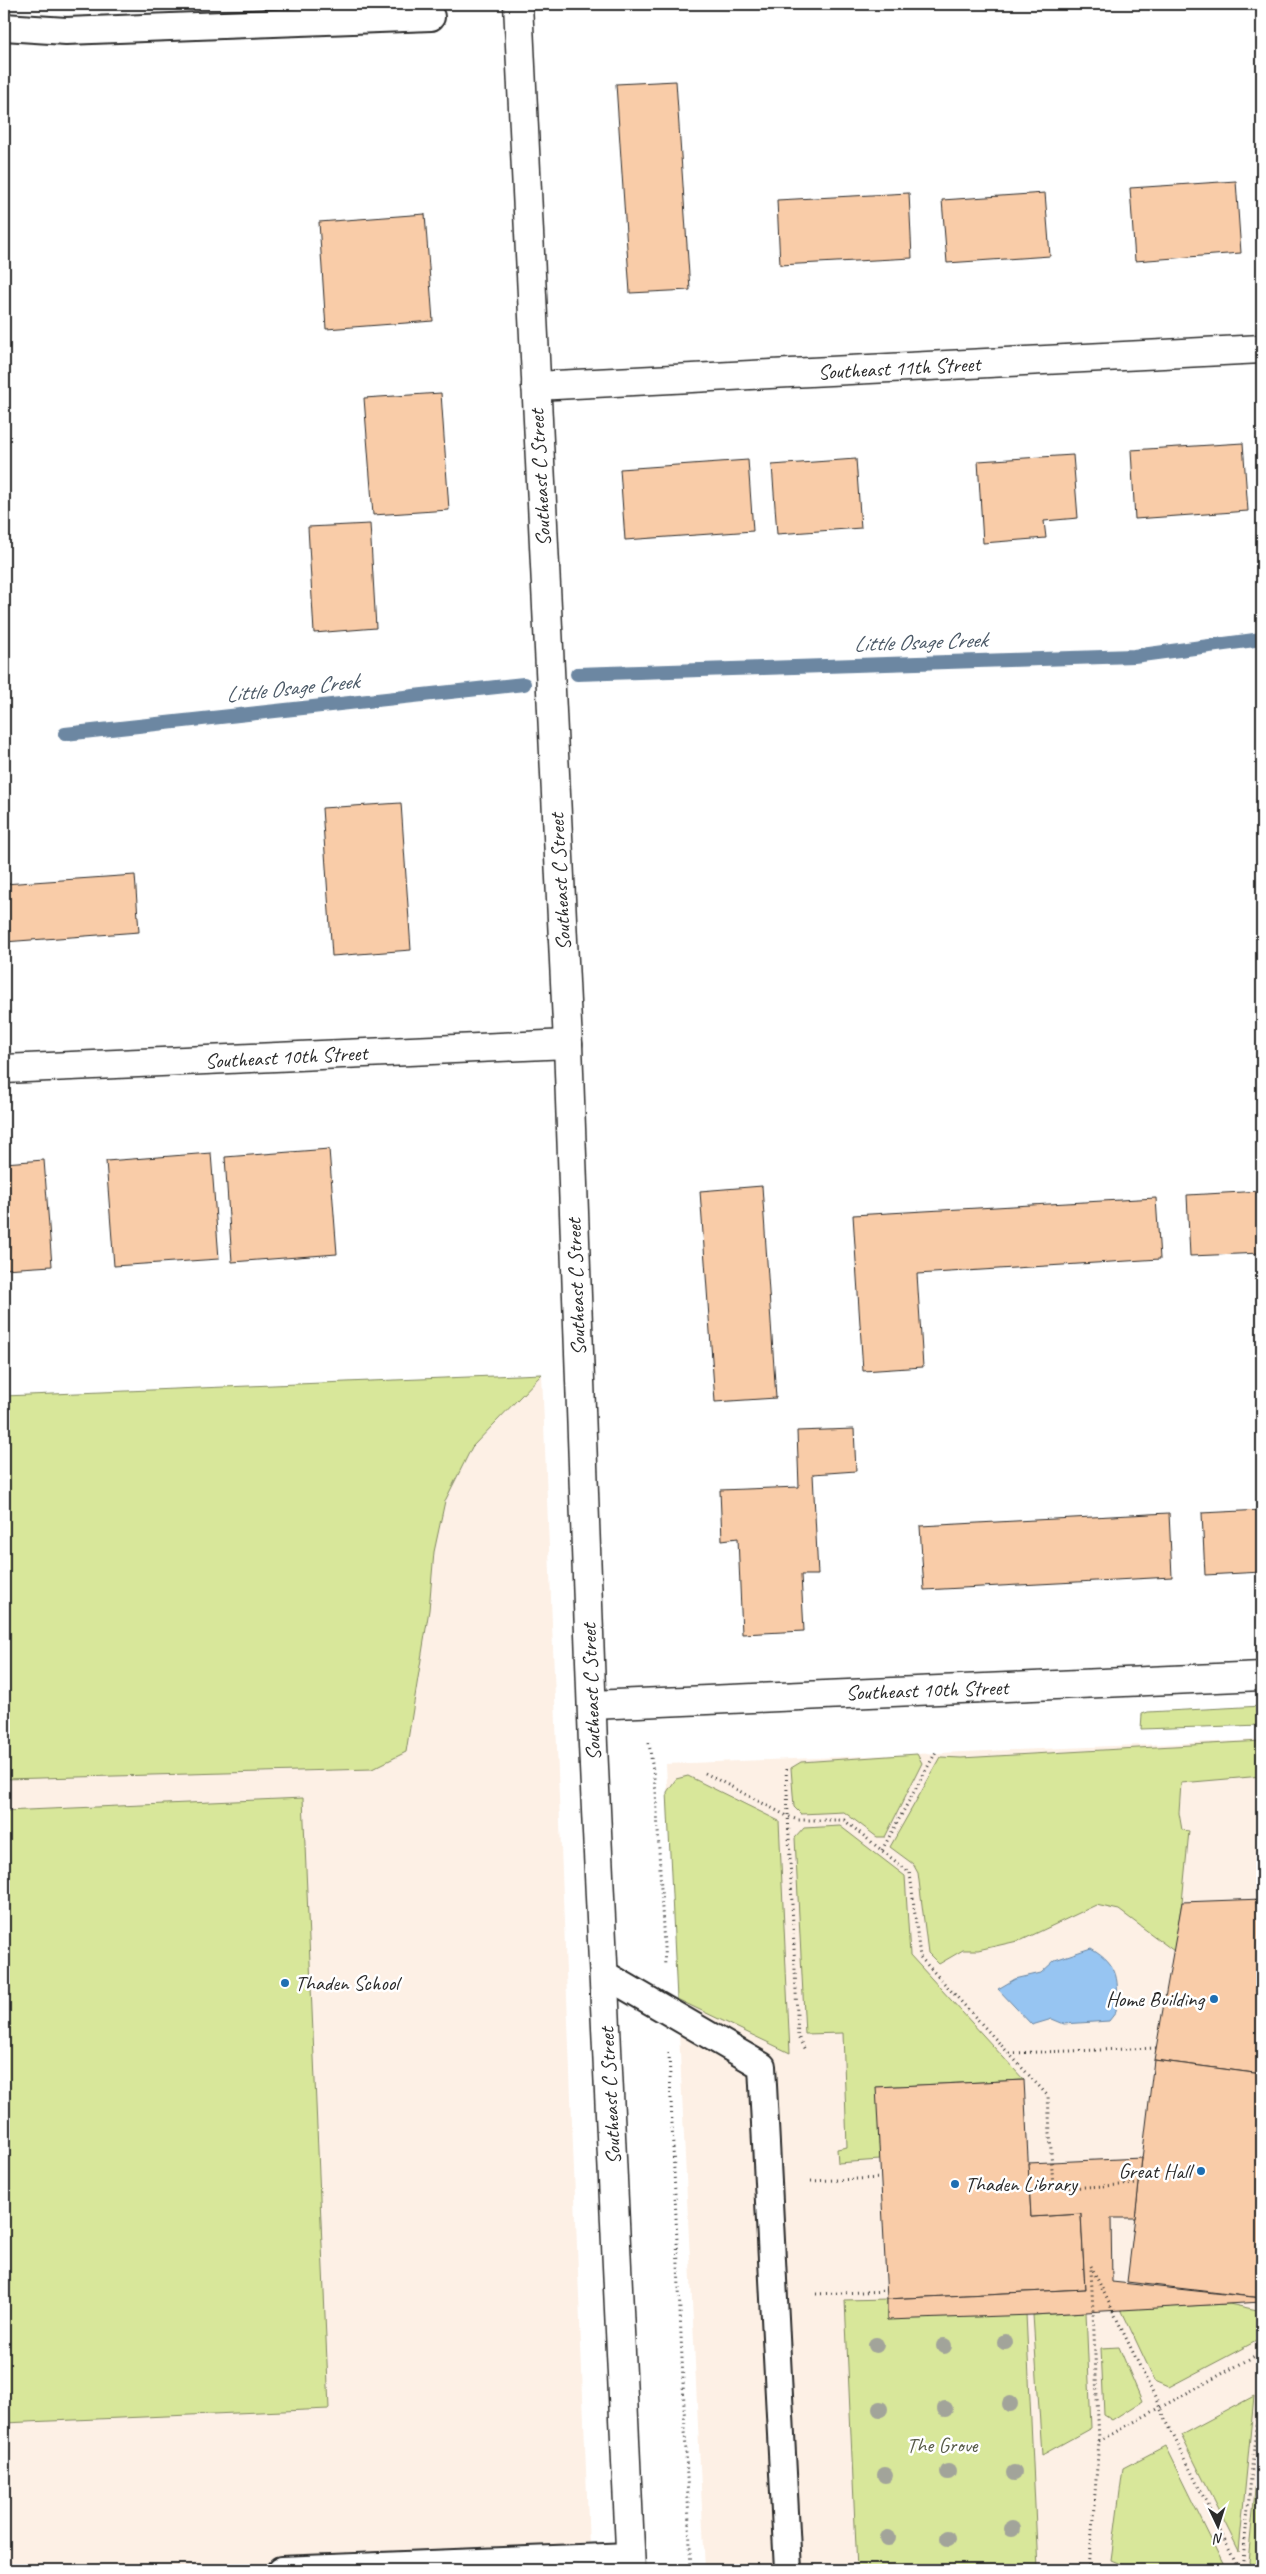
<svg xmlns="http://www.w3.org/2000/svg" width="1266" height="2574" viewBox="0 0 1266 2574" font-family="Caveat,sans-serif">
  <rect width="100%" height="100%" fill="#fff"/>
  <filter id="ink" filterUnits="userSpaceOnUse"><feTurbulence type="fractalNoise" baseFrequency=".02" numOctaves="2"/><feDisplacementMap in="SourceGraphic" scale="10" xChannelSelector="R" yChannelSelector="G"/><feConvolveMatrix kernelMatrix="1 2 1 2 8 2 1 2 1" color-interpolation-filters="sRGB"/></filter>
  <g filter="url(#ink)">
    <g fill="#fdf0e5">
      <polygon points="542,1374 590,2570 4,2570 4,1396"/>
      <polygon points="1262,1740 1262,2570 705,2570 666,1764"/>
    </g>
    <g fill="#d8e79a" stroke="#828962">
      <polygon points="542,1374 472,1447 445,1501 434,1552 429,1610 406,1752 372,1769 4,1779 4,1396"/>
      <polygon points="1262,1706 1262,1725 1141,1729 1142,1714 1148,1712"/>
      <polygon points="1262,1741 1262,1776 1181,1783 1179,1813 1182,1830 1189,1831 1182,1902 1174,1951 1119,1910 1096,1905 1022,1940 978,1950 963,1950 939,1964 928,1953 918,1873 913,1864 890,1847 941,1757 961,1758"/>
      <polygon points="917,1754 922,1763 885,1837 877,1837 844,1812 801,1814 794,1807 791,1768 801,1762"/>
      <polygon points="688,1776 779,1821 790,2053 677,1999 667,1792 676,1779"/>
      <polygon points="303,1798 329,2409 4,2423 4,1811"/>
      <polygon points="840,1826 905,1876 910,1955 1024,2080 877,2087 880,2160 838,2163 837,2149 847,2147 843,2033 805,2034 795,1838 804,1828"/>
      <polygon points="887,2299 887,2319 1026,2314 1038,2570 857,2570 845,2300"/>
      <polygon points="1229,2304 1262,2311 1262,2338 1169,2387 1155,2381 1121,2309"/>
      <polygon points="1086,2312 1091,2428 1042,2455 1033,2315"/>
      <polygon points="1119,2347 1142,2401 1112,2420 1104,2415 1101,2348"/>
      <polygon points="1254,2396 1239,2551 1181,2435"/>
      <polygon points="1262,2419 1262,2570 1252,2570 1248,2562"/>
      <polygon points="1165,2446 1226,2570 1135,2570 1111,2560 1123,2468"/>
    </g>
    <path fill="#97c5f2" stroke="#6c87a2" d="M1091,1948c29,17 28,33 25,64l-7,9 -45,3 -12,-5 -20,6 -34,-36 17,-10 26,-6 14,-13z"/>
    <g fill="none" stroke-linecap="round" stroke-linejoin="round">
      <g stroke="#6c87a2" stroke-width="14">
        <polyline points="577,674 1134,656 1262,639"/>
        <polyline points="65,734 524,684"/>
      </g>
    </g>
    <g fill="#f9cca8" stroke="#2b2b2b">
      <polygon points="676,81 690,290 630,293 616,84"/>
      <polygon points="1236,181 1241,253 1135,261 1130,188"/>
      <polygon points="909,193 912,258 780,265 777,200"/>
      <polygon points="1045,193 1050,256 947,263 942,200"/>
      <polygon points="425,214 433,321 326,329 319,222"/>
      <polygon points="441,393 449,510 373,515 364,398"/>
      <polygon points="1243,443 1248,511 1135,519 1131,450"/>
      <polygon points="1073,455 1078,518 1044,521 1046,538 983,543 978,461"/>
      <polygon points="856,459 861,528 777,534 772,465"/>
      <polygon points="748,460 753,531 625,540 620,469"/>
      <polygon points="370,524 376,628 314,633 308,527"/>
      <polygon points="401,803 411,950 332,956 322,808"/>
      <polygon points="135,875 139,932 4,942 4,884"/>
      <polygon points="329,1149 337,1254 232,1262 225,1157"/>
      <polygon points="211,1153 219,1259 114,1266 106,1161"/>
      <polygon points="44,1160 52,1266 4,1269 4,1163"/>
      <polygon points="762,1186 776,1398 715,1402 700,1191"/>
      <polygon points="1262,1191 1262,1253 1190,1256 1187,1195"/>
      <polygon points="1156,1198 1160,1259 917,1274 923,1367 863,1371 853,1215"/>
      <polygon points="854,1429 856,1471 813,1474 818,1575 801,1575 804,1631 742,1634 738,1538 722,1540 720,1490 799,1487 797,1431"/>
      <polygon points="1262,1510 1262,1572 1205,1575 1202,1513"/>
      <polygon points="1169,1513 1172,1577 924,1590 920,1526"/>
      <polygon points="1262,1899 1262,2074 1154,2060 1182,1902"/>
      <polygon points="1154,2060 1262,2074 1262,2298 1127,2282"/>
      <polygon points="1024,2080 1031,2217 1081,2214 1085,2289 887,2299 876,2087"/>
      <polygon points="1142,2158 1135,2218 1111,2218 1112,2282 1262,2298 1262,2302 1033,2315 887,2320 887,2299 1085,2289 1081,2214 1031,2217 1028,2163"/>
    </g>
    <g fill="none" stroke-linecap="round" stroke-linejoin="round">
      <defs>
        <g id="lane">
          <polyline points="4,27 66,31 431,17"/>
          <polyline points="604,1974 762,2066 788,2570"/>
          <polyline points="281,2570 630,2556"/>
        </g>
        <g id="street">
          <polyline points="536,386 1262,349"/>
          <polyline points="4,1069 568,1044"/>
          <polyline points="592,1705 1262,1676"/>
        </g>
        <polyline id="secondary" points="518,4 568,1044 593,1745 631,2570"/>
      </defs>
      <use href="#lane" stroke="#2b2b2b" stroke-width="30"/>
      <use href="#street" stroke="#2b2b2b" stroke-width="31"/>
      <use href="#secondary" stroke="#2b2b2b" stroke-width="31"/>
      <g stroke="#2b2b2b" stroke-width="3" stroke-dasharray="1 4" stroke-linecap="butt">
        <polyline points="649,1743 656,1792 665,1967"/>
        <polyline points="786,1769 798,2037 805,2050"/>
        <polyline points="705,1773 787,1816 798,1820 844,1820 910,1873 920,1957 1048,2096 1053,2188"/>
        <polyline points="882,1850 937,1750"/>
        <polyline points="669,2053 691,2570"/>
        <polyline points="1010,2053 1157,2048"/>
        <polyline points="811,2181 881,2178"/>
        <polyline points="1029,2190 1139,2184"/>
        <polyline points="1091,2266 1239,2570"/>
        <polyline points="816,2294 886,2291"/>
        <polyline points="1099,2441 1262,2352"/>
        <polyline points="1089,2570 1099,2441 1091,2269"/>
        <polyline points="1242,2570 1262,2365"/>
      </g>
      <use href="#lane" stroke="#fff" stroke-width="26"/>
      <use href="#street" stroke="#fff" stroke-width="28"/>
      <use href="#secondary" stroke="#fff" stroke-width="28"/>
    </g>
    <g fill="#a2a49a">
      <circle cx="1005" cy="2342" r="8"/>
      <circle cx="876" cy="2345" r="8"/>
      <circle cx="944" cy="2346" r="8"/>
      <circle cx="1010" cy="2404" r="8"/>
      <circle cx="880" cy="2409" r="8"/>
      <circle cx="945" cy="2409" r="8"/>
      <circle cx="948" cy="2472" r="8"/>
      <circle cx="1014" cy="2473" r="8"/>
      <circle cx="885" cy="2475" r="8"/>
      <circle cx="1012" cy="2529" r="8"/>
      <circle cx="888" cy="2538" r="8"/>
      <circle cx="948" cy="2538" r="8"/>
    </g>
  </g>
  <g fill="#1f6fb2" stroke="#fff" stroke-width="2">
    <circle cx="285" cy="1983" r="5"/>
    <circle cx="1214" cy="1999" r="5"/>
    <circle cx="1201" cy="2171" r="5"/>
    <circle cx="955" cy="2184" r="5"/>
  </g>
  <g text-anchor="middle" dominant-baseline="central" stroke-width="5" stroke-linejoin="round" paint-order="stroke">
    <g font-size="21" fill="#2b2b2b" stroke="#fff">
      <text transform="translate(899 368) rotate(-3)">Southeast 11th Street</text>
      <text transform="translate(540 478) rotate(-93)">Southeast C Street</text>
      <text transform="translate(560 882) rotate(-93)">Southeast C Street</text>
      <text transform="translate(286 1057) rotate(-3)">Southeast 10th Street</text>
      <text transform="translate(576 1287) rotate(-92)">Southeast C Street</text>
      <text transform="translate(927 1690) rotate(-2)">Southeast 10th Street</text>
      <text transform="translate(591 1692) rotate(-92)">Southeast C Street</text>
      <text transform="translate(610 2096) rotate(-93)">Southeast C Street</text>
    </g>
    <g font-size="21" fill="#2b2b2b" stroke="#fff" text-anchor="start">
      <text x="295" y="1983">Thaden School</text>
      <text x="1204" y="1999" text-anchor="end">Home Building</text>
      <text x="1191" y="2171" text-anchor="end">Great Hall</text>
      <text x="965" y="2184">Thaden Library</text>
    </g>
    <g font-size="21" fill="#565a47" stroke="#fff">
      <text x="942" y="2445">The Grove</text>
    </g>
    <g font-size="22" font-style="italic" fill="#4b5967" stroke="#fff">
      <text transform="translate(920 642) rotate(-2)">Little Osage Creek</text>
      <text transform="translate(292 688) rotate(-6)">Little Osage Creek</text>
    </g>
  </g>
  <rect width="1266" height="2574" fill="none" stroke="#fff" stroke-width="20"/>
  <rect x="10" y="10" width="1246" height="2554" fill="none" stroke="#2b2b2b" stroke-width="2" filter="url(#ink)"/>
  <g transform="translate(1218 2526) rotate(176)" stroke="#ffffff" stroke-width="4" paint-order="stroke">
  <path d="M0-4L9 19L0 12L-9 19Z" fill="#2b2b2b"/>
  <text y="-8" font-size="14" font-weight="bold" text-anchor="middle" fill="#2b2b2b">N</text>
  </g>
</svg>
